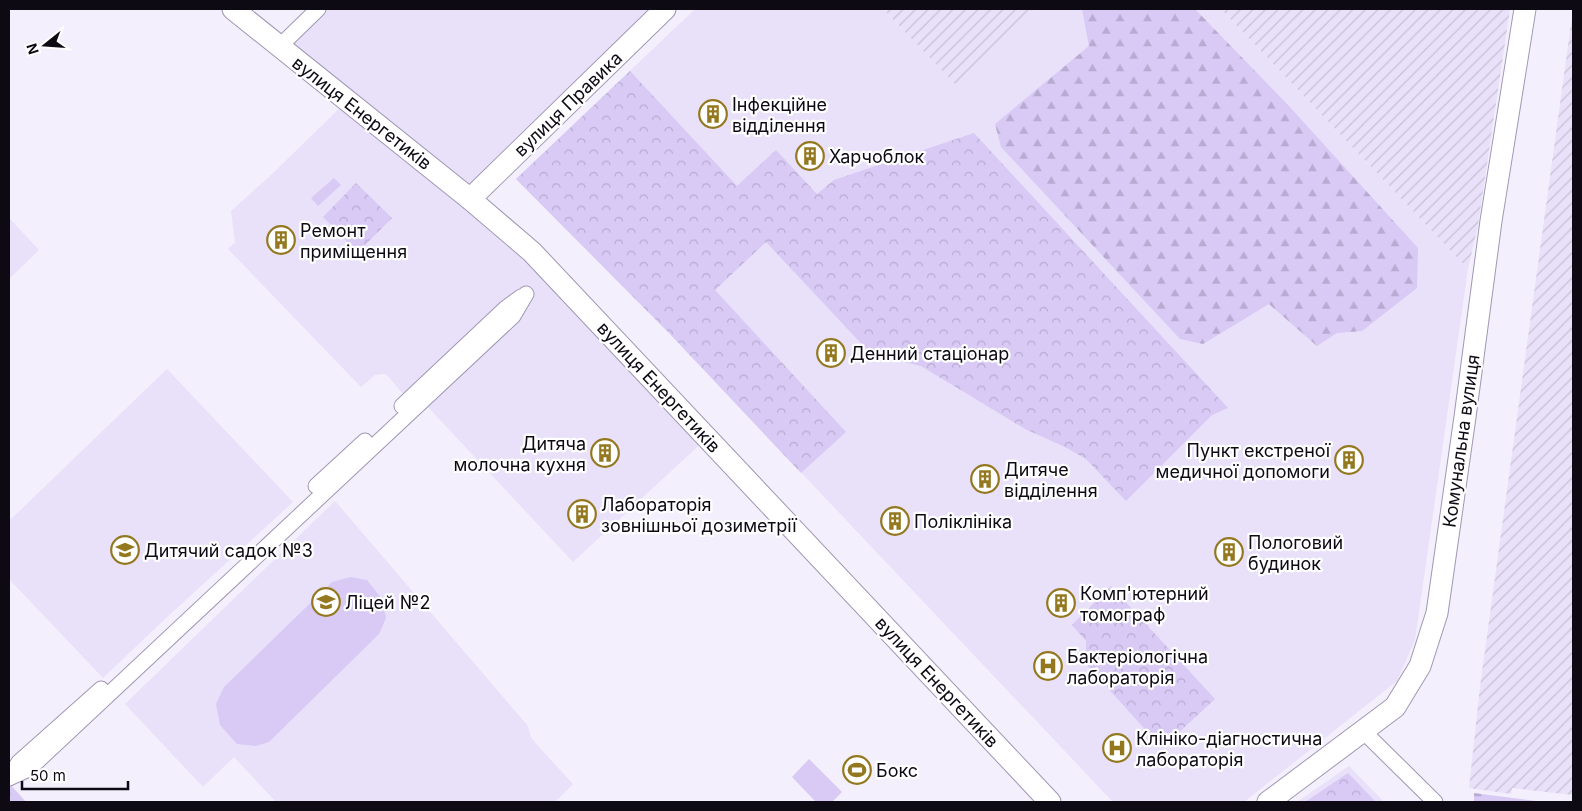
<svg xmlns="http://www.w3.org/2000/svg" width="1582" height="811" viewBox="0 0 1582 811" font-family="Inter,sans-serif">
  <defs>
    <pattern id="industrial-furrows" width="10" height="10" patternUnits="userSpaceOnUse" patternTransform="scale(1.25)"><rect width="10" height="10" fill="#e9e1f9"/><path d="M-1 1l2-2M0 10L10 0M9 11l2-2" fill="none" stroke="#c7c0d5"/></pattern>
    <pattern id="forest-firs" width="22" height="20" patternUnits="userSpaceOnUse" patternTransform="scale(1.25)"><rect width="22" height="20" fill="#d8c9f5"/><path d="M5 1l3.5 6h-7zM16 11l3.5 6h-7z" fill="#b8abd1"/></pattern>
    <pattern id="park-crowns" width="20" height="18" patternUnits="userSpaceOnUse" patternTransform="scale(1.25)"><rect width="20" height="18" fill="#d8c9f5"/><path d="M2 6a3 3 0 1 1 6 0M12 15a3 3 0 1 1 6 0" fill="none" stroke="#b8abd1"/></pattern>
  </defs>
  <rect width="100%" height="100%" fill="#f3effc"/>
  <g fill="#e9e1f9">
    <polygon points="318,9 665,9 470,199 707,438 573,562 412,390 405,396 386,374 375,375 361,387 228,249 235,242 231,211 270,176 347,101 279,47"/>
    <polygon points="695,9 883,9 958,86 1039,9 1221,9 1468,269 1415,640 1397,681 1244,802 1113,802 669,333 516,179"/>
    <polygon points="9,218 39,250 9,279"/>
    <polygon points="167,369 293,502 165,619 103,678 9,579 9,521"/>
    <polygon points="335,501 528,726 531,737 537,745 573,784 555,802 276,802 234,757 203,787 125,704"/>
    <polygon points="1349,766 1384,802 1297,802"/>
  </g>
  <g fill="url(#industrial-furrows)">
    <polygon points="883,9 1039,9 958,87"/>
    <polygon points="1221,9 1510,9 1478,225 1468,269"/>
    <polygon points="1573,9 1573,795 1512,788 1511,794 1469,788 1480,687"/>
  </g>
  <g fill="#d8c9f5">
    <polygon points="334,178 341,185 318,206 311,198"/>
    <polygon points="351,577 367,580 382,599 386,618 379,634 269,742 256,746 237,744 220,725 216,704 224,687 332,582"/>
    <polygon points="809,759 842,792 832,802 816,802 792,777"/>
  </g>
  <g fill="url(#forest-firs)">
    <polygon points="1082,9 1195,9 1288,105 1418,248 1417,288 1362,331 1337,333 1317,346 1269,304 1203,344 1180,339 1001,147 995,124 1089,46"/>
    <polygon points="1474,793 1544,802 1474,802"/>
  </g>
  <g fill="url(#park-crowns)">
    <polygon points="630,71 737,186 776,150 817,194 834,180 974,133 1228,408 1212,415 1126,501 1086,459 1065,447 1025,429 921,366 872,355 766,242 715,290 846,432 801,473 669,333 516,179"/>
    <polygon points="356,183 392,218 358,252 323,217"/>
    <polygon points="1111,586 1215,699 1162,748 1086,664 1086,641 1072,625"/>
    <polygon points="1348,773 1376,802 1305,802"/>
    <polygon points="9,783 26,802 9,802"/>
  </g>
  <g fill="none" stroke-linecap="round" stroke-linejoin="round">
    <defs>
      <g id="street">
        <polyline points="279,47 318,9"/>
        <polyline points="402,406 506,308 521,297"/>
        <polyline points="316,486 365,441"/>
        <polyline points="1363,731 1435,802"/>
        <polyline points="9,778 29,769 513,316 526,294"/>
        <polyline points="9,778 19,762 101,689"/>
      </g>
      <g id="secondary">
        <polyline points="233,9 470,199 532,252 1050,802"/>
        <polyline points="470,199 665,9"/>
        <polyline points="1268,802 1395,707 1420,666 1437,613 1465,417 1491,221 1525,9"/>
      </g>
    </defs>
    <use href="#street" stroke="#a197b5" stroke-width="17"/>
    <use href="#secondary" stroke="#a197b5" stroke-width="23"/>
    <use href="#street" stroke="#fff" stroke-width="15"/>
    <use href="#secondary" stroke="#fff" stroke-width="21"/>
  </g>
  <defs>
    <symbol id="building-ring" viewBox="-11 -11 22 22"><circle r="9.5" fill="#fff" stroke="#94781f" stroke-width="1.5"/><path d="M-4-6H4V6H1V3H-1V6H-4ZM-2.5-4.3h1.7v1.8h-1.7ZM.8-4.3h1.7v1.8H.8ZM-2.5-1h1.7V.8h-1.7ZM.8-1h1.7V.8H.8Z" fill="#94781f"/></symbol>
    <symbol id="school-ring" viewBox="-11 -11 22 22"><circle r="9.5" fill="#fff" stroke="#94781f" stroke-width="1.5"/><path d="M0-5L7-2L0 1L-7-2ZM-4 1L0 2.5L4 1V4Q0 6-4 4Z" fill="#94781f"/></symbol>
    <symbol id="hospital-ring" viewBox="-11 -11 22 22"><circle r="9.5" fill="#fff" stroke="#94781f" stroke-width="1.5"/><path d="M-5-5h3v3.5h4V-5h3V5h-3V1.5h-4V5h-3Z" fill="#94781f"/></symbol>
    <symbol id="stadium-ring" viewBox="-11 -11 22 22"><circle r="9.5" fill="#fff" stroke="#94781f" stroke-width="1.5"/><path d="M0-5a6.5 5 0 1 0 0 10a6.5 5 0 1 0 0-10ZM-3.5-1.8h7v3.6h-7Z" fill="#94781f"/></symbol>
  </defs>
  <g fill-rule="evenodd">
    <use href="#building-ring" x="697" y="98" width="32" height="32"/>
    <use href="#building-ring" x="794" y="140" width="32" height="32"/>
    <use href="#building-ring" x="265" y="224" width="32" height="32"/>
    <use href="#building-ring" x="815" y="337" width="32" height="32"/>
    <use href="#building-ring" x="589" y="437" width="32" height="32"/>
    <use href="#building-ring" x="1333" y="444" width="32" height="32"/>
    <use href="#building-ring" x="969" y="463" width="32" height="32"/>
    <use href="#building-ring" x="566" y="498" width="32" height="32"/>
    <use href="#building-ring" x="879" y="505" width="32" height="32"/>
    <use href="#school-ring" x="109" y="534" width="32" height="32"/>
    <use href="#building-ring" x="1213" y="536" width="32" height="32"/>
    <use href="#school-ring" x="310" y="586" width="32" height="32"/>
    <use href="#building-ring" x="1045" y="587" width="32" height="32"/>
    <use href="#hospital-ring" x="1032" y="650" width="32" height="32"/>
    <use href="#hospital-ring" x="1101" y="732" width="32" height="32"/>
    <use href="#stadium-ring" x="841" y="754" width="32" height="32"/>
  </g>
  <g text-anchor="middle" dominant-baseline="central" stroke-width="4.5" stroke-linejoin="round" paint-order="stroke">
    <g font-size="18" fill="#0e0a14" stroke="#fff">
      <text transform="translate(568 104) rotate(-44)">вулиця Правика</text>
      <text transform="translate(362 113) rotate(38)">вулиця Енергетиків</text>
      <text transform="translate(659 387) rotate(47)">вулиця Енергетиків</text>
      <text transform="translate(1461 441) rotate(-82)">Комунальна вулиця</text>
      <text transform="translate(937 682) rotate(47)">вулиця Енергетиків</text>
    </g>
    <g font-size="18" fill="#0e0a14" stroke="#fff" text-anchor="start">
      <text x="732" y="104">Інфекційне<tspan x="732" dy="21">відділення</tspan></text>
      <text x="829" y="156">Харчоблок</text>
      <text x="300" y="230">Ремонт<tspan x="300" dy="21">приміщення</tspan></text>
      <text x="850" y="353">Денний стаціонар</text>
      <text x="586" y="443" text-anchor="end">Дитяча<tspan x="586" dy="21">молочна кухня</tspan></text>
      <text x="1330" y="450" text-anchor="end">Пункт екстреної<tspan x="1330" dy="21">медичної допомоги</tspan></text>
      <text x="1004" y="469">Дитяче<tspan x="1004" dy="21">відділення</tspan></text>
      <text x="601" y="504">Лабораторія<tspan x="601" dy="21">зовнішньої дозиметрії</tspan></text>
      <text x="914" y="521">Поліклініка</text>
      <text x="1248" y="542">Пологовий<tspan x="1248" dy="21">будинок</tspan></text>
      <text x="144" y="550">Дитячий садок №3</text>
      <text x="1080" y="593">Комп'ютерний<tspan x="1080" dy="21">томограф</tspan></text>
      <text x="345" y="602">Ліцей №2</text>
      <text x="1067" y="656">Бактеріологічна<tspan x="1067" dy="21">лабораторія</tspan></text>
      <text x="1136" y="738">Клініко-діагностична<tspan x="1136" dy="21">лабораторія</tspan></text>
      <text x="876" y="770">Бокс</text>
    </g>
  </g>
  <rect width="1582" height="811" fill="none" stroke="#0e0a14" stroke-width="20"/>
  <g transform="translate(45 45) rotate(253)" stroke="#ffffff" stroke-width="4" paint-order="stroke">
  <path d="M0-4L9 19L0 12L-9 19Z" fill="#0e0a14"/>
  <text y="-8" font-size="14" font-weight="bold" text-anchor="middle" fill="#0e0a14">N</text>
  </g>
  <path d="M22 781v8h106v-8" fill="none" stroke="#0e0a14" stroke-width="2.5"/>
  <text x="30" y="781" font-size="15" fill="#0e0a14" stroke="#ffffff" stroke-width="4" paint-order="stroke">50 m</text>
</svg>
